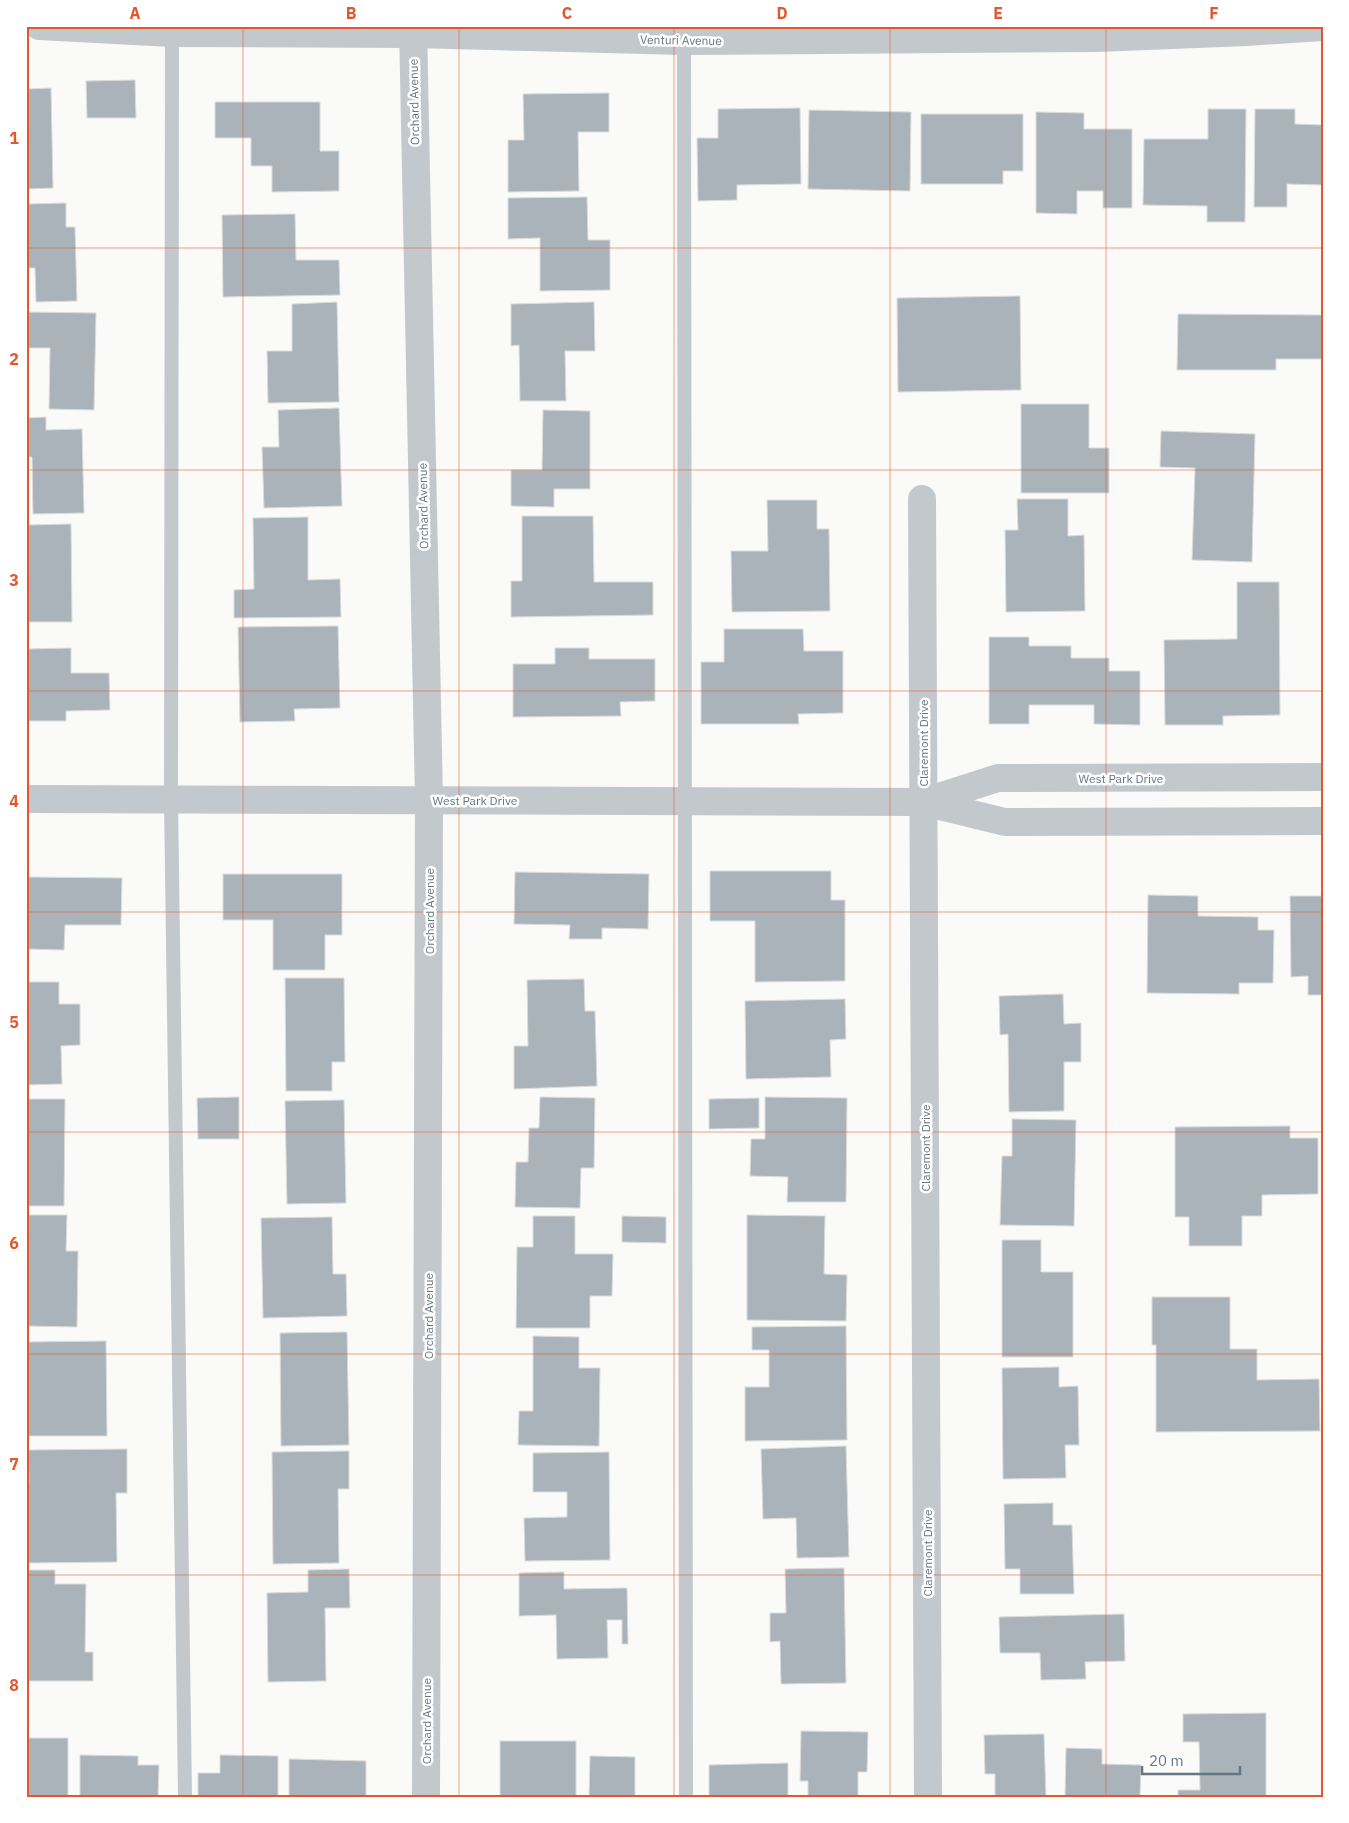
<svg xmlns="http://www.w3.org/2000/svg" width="1349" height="1823" viewBox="0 0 1349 1823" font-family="'IBM Plex Sans',sans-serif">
  <rect width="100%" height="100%" fill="#fafaf8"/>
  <g fill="#aab3b9" stroke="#dcdcda">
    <polygon points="135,80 136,118 87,118 86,81"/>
    <polygon points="51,88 53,188 26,189 26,89"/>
    <polygon points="609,93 609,132 578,132 579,191 508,192 508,140 524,140 523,94"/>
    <polygon points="215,102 320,102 320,151 339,151 339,191 272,192 272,166 251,166 251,138 215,138"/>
    <polygon points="800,108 801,184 737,185 737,200 698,201 697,138 718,138 718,109"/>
    <polygon points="1208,109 1246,109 1245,222 1207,222 1207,206 1143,205 1144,139 1208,139"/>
    <polygon points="1255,109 1295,109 1295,124 1323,125 1323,185 1287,184 1287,207 1254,207"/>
    <polygon points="809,110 911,112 910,191 808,189"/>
    <polygon points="1036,112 1084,113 1084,129 1132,129 1132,208 1103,208 1103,191 1077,191 1077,214 1036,213"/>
    <polygon points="921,114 1023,114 1023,171 1003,171 1003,184 921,184"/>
    <polygon points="587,197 588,240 610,240 610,290 540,291 540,238 508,239 508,198"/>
    <polygon points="66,203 66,227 75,227 77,301 36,302 35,268 26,268 26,204"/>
    <polygon points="295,214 296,260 339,260 340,295 223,297 222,215"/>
    <polygon points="1020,296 1021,390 898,392 897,298"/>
    <polygon points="337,302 339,402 268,403 267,351 292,351 292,304"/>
    <polygon points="594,302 595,351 565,351 566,401 520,401 519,345 511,346 511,304"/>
    <polygon points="26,312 96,313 94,410 49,409 50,348 26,348"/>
    <polygon points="1178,314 1323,315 1323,359 1276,359 1276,370 1177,370"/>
    <polygon points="1021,404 1089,404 1089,448 1109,448 1109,493 1021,493"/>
    <polygon points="339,408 342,506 264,508 262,447 279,447 278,410"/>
    <polygon points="543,410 590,411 590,489 554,489 554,507 511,506 511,470 542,470"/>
    <polygon points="46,417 46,430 82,429 84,513 33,514 32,457 26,457 26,418"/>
    <polygon points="1161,431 1255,434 1252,562 1192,560 1195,468 1160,467"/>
    <polygon points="1017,499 1068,499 1068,536 1084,535 1085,611 1006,612 1005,530 1018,530"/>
    <polygon points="767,500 817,500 817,529 829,529 830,611 732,612 731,551 768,551"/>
    <polygon points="522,516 593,516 594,582 653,582 653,615 511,617 511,581 522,581"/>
    <polygon points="308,517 308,580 340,579 341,617 234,618 234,590 254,589 253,518"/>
    <polygon points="71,524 72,622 26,622 26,525"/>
    <polygon points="1237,582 1279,582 1280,715 1223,716 1223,725 1165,725 1164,640 1237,639"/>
    <polygon points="338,626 340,708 294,709 295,721 240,722 238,627"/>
    <polygon points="724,629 803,629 804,651 843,651 843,713 798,714 799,724 701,724 701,662 724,662"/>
    <polygon points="989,637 1029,637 1029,646 1071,646 1071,658 1109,658 1109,671 1140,671 1140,725 1094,724 1094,705 1029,705 1029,724 989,724"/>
    <polygon points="71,648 71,673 109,673 110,710 66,711 66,721 26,721 26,649"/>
    <polygon points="555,648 589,648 589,659 655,659 655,701 620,702 621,716 513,717 513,664 555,664"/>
    <polygon points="710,871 831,871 831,900 845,900 845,981 755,982 755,921 710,921"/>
    <polygon points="515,872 649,874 648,929 602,928 602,939 569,939 570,925 514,924"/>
    <polygon points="223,874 342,874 342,935 325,935 325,970 273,970 273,920 223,920"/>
    <polygon points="26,877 122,878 121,925 65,925 64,950 26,949"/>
    <polygon points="1148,895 1198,896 1198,916 1258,917 1258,930 1274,930 1273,983 1239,983 1239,994 1147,993"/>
    <polygon points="1290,896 1323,896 1323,995 1308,995 1308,976 1291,977"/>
    <polygon points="285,978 344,978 345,1062 332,1062 332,1091 286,1091"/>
    <polygon points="584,979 585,1011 595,1011 597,1086 514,1089 514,1046 528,1046 527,980"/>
    <polygon points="26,982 59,982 59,1004 80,1004 80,1045 61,1046 62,1084 26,1085"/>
    <polygon points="1063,994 1064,1024 1081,1023 1081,1062 1064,1062 1064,1111 1009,1112 1008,1034 1000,1035 999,996"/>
    <polygon points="845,999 846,1039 830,1040 831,1077 746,1079 745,1001"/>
    <polygon points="239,1097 239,1139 198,1139 197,1098"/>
    <polygon points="540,1097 595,1098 594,1168 581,1168 580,1208 515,1207 516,1162 528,1162 529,1128 539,1128"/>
    <polygon points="765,1097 847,1098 846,1202 787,1202 788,1177 750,1176 751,1139 765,1139"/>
    <polygon points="759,1098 759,1128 709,1129 709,1099"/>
    <polygon points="26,1099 65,1099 64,1206 26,1206"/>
    <polygon points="344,1100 346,1203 287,1204 285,1101"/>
    <polygon points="1012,1119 1076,1120 1074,1226 1000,1225 1002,1156 1012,1156"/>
    <polygon points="1290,1126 1290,1138 1318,1138 1318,1194 1262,1195 1262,1216 1242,1216 1242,1246 1189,1246 1189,1217 1175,1217 1175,1127"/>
    <polygon points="26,1215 67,1215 66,1251 78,1251 77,1327 26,1326"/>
    <polygon points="747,1215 825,1216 824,1274 847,1275 846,1321 747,1320"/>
    <polygon points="533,1216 575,1216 575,1254 613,1254 612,1296 590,1296 590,1328 516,1328 517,1247 533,1247"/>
    <polygon points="622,1216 666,1217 666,1243 622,1242"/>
    <polygon points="332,1217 333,1274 346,1274 347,1316 263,1318 261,1218"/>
    <polygon points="1002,1240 1041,1240 1041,1272 1073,1272 1073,1357 1002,1357"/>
    <polygon points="1152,1297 1230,1297 1230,1349 1257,1349 1257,1380 1319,1379 1320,1431 1156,1432 1156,1345 1152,1345"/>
    <polygon points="846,1326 847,1440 745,1441 745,1387 769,1387 769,1350 752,1350 752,1327"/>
    <polygon points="347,1332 349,1445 281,1446 280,1333"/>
    <polygon points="533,1336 579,1337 579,1368 600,1368 599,1446 518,1445 519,1411 533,1411"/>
    <polygon points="106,1341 107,1436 26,1436 26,1342"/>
    <polygon points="1059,1367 1059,1387 1078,1386 1079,1445 1065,1445 1066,1478 1003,1479 1002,1368"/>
    <polygon points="846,1446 849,1557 797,1558 796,1518 763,1519 761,1449"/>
    <polygon points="127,1449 127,1493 116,1493 117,1562 26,1563 26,1483 29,1483 28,1450"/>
    <polygon points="349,1451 349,1489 338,1489 339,1563 273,1564 272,1452"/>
    <polygon points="609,1452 610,1560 525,1561 524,1518 567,1517 567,1492 533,1492 533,1453"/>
    <polygon points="1053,1503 1053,1525 1072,1525 1074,1594 1020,1594 1020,1569 1005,1569 1004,1504"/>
    <polygon points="844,1568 846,1683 781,1684 780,1641 770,1642 770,1613 786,1613 785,1569"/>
    <polygon points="349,1569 350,1608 325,1608 326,1681 268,1682 267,1593 308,1592 308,1570"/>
    <polygon points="26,1570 55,1570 55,1584 86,1584 85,1652 93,1652 93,1681 26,1681"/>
    <polygon points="564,1572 564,1589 627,1588 628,1644 622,1644 622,1620 607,1620 608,1658 557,1659 556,1615 519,1616 519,1573"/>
    <polygon points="1124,1614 1125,1661 1085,1662 1086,1679 1041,1680 1040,1653 1000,1653 999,1617"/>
    <polygon points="1266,1713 1266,1797 1178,1797 1178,1790 1200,1790 1199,1742 1183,1742 1183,1714"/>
    <polygon points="801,1731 868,1732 867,1772 858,1772 858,1797 808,1797 808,1781 800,1781"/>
    <polygon points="1044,1734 1046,1797 995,1797 995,1774 985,1774 984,1735"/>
    <rect x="26" y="1738" width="42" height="59"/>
    <rect x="500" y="1741" width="76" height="56"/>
    <polygon points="1066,1748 1102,1749 1102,1764 1141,1765 1140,1797 1065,1797"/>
    <polygon points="80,1755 138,1756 138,1765 159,1765 158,1797 80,1797"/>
    <polygon points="220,1755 278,1756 278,1797 198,1797 198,1773 220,1773"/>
    <polygon points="590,1756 635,1757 635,1797 589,1797"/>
    <polygon points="289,1759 366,1761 366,1797 289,1797"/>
    <polygon points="788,1763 788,1797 709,1797 709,1765"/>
  </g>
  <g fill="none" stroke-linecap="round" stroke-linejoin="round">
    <g stroke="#c3c8cc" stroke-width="14">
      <polyline points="172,29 171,799 185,1797"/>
      <polyline points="684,41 686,1797"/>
    </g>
    <g stroke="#c3c8cc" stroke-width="28">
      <polyline points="39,26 172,33 413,34 684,41 1097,38 1246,32 1323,27"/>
      <polyline points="413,26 429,800 426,1797"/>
      <polyline points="922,499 928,1797"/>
      <polyline points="26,799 923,802 1005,822 1323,821"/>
      <polyline points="923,802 998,778 1323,777"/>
    </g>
  </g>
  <path fill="none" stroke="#e4572e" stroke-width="1" stroke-opacity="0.55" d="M243,26v1771M459,26v1771M674,26v1771M890,26v1771M1106,26v1771M26,248h1297M26,470h1297M26,691h1297M26,912h1297M26,1132h1297M26,1354h1297M26,1575h1297"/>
  <g text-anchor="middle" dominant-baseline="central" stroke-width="5" stroke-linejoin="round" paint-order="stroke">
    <g font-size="12" fill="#657683" stroke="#fff">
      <text transform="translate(681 40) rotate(1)">Venturi Avenue</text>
      <text transform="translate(414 102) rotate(-91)">Orchard Avenue</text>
      <text transform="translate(423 506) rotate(-91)">Orchard Avenue</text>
      <text transform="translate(923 743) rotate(-90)">Claremont Drive</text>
      <text x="1121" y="778">West Park Drive</text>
      <text x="475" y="800">West Park Drive</text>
      <text transform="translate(429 911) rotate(-90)">Orchard Avenue</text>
      <text transform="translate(925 1148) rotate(-90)">Claremont Drive</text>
      <text transform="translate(428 1316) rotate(-90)">Orchard Avenue</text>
      <text transform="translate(927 1553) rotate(-90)">Claremont Drive</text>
      <text transform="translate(426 1721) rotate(-90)">Orchard Avenue</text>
    </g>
  </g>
  <rect width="1349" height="1823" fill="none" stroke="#ffffff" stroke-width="55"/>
  <path d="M1142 1766v8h98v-8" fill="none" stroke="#657683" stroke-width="2.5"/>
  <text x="1149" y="1766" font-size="15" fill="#657683" stroke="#ffffff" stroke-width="4" paint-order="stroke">20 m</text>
  <rect x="28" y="28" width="1294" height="1768" fill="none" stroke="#e4572e" stroke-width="2"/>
  <g font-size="16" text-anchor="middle" font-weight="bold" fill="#e4572e">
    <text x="135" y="19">A</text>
    <text x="351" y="19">B</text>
    <text x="567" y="19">C</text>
    <text x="782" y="19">D</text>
    <text x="998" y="19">E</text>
    <text x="1214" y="19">F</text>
    <text x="14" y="144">1</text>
    <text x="14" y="365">2</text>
    <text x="14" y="586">3</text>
    <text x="14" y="807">4</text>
    <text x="14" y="1028">5</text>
    <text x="14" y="1249">6</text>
    <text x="14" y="1470">7</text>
    <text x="14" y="1691">8</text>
  </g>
</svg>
